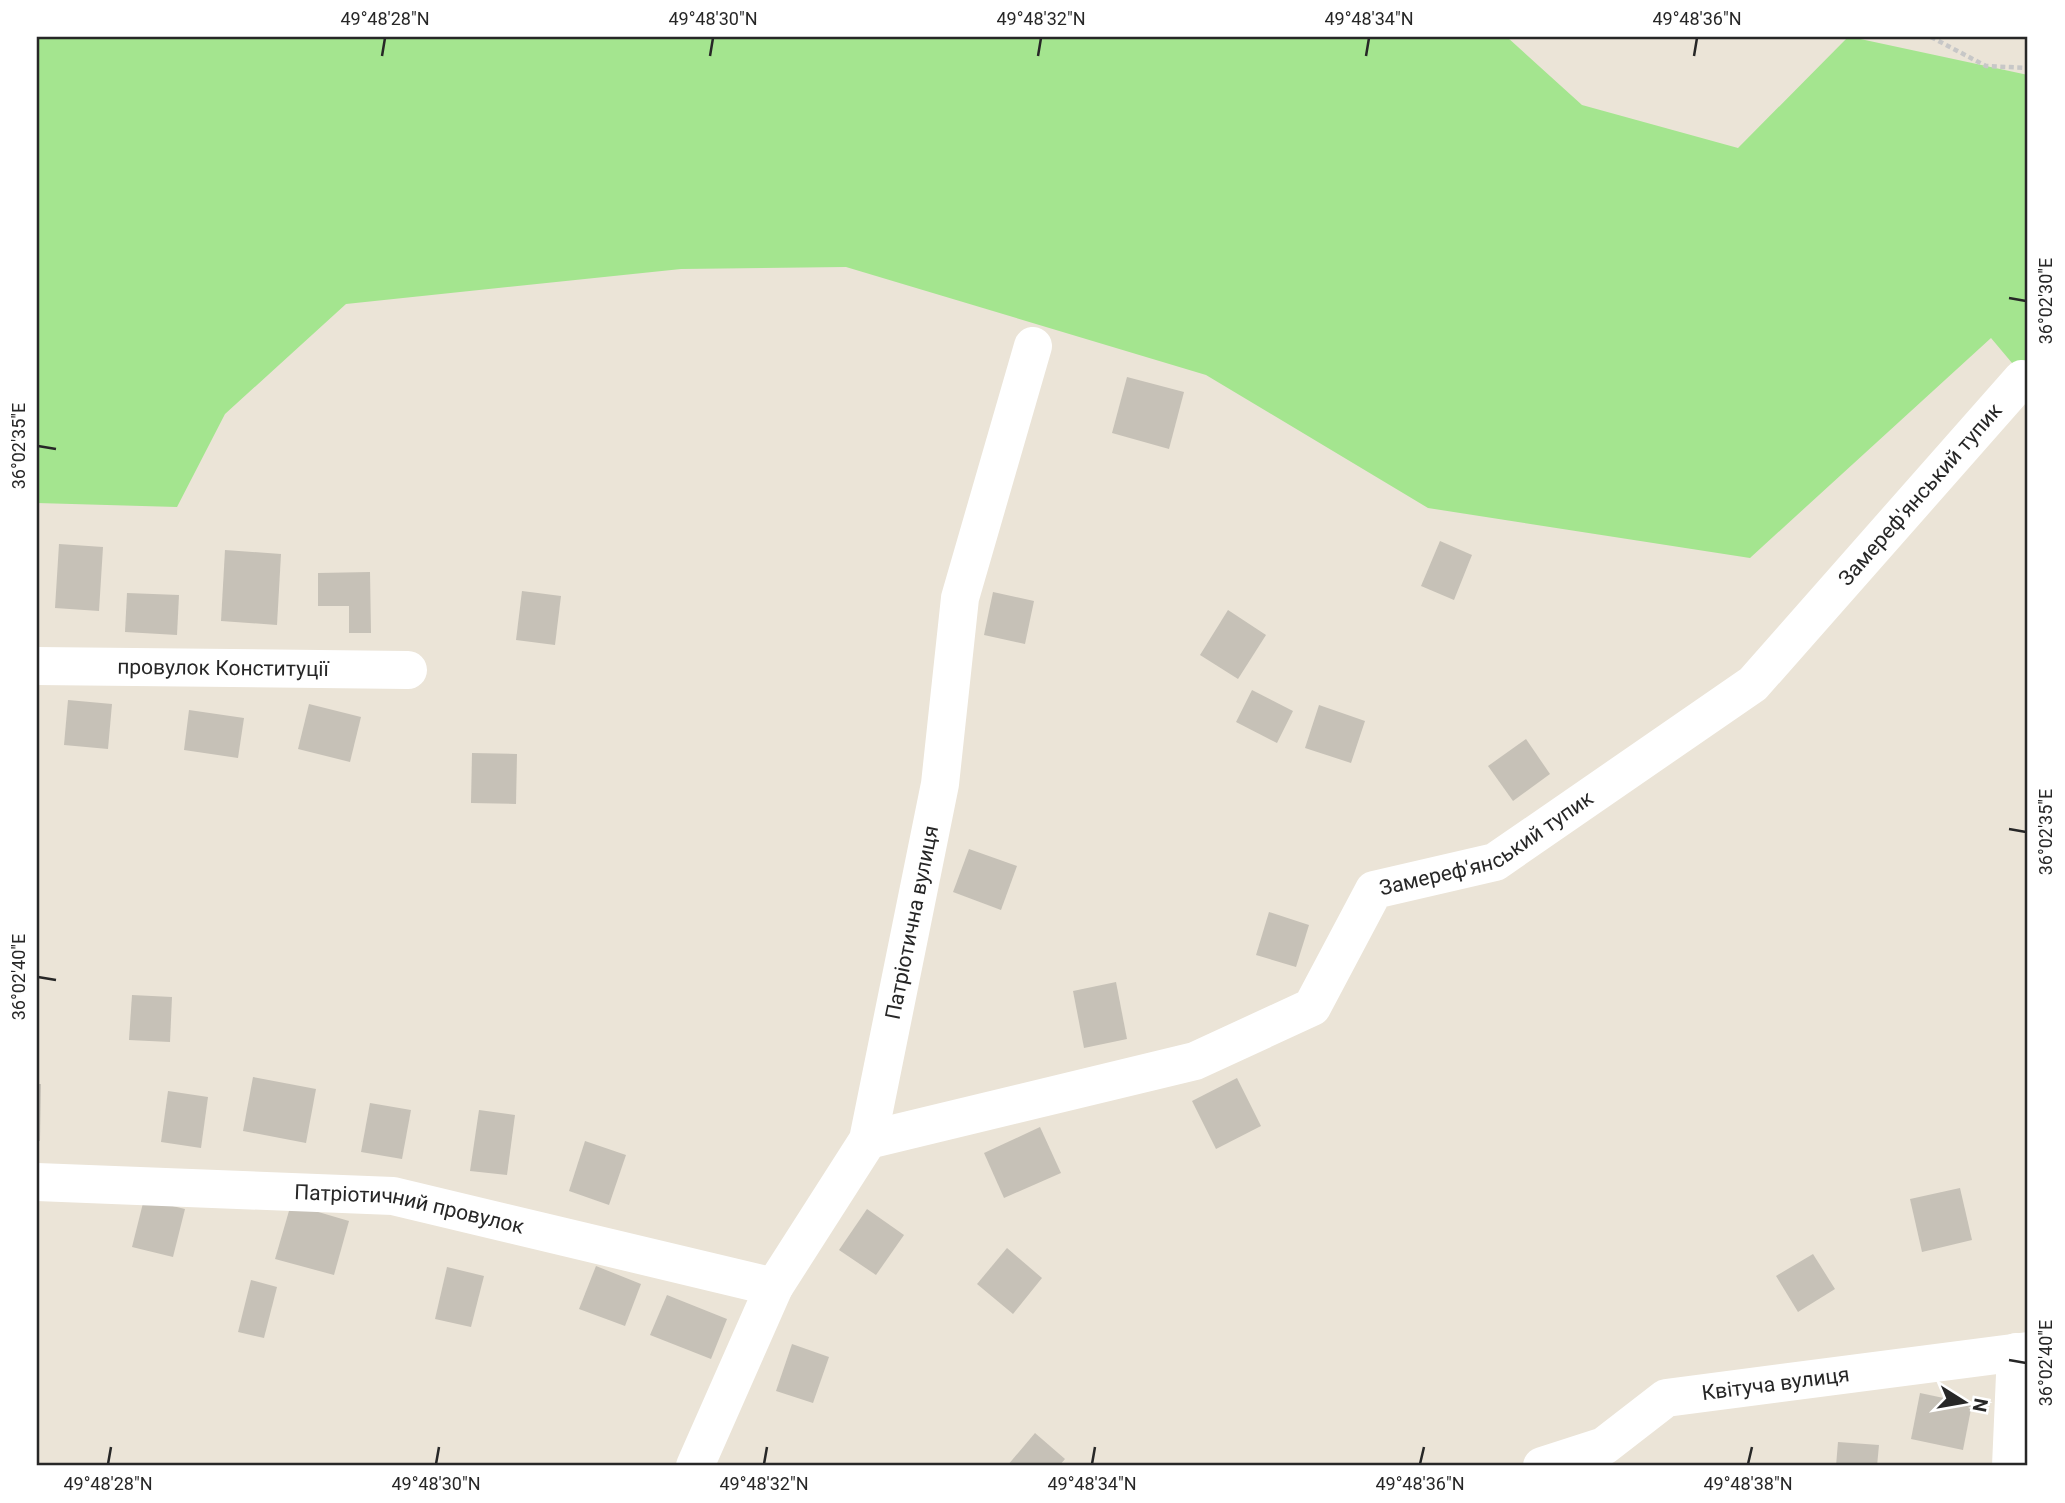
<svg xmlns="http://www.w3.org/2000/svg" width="2065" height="1503" viewBox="0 0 2065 1503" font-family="Roboto,sans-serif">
  <rect width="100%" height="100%" fill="#ebe4d7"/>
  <polygon fill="#a4e58f" points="37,37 1507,37 1582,105 1738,148 1848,37 1851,37 2028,75 2028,382 1991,338 1750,558 1428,508 1206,375 846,267 681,269 346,304 225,414 177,507 37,503"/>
  <g fill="#c6c1b7">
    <polygon points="1127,377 1184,392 1169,449 1112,433"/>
    <polygon points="1440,541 1472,555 1454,600 1421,586"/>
    <polygon points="59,544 103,547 99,611 55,608"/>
    <polygon points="225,550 281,554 277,625 221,621"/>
    <polygon points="370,572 371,633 349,633 349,606 318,606 318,573"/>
    <polygon points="522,591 561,596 555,645 516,640"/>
    <polygon points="993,592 1034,601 1025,644 984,635"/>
    <polygon points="127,593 179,595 177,635 125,632"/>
    <polygon points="1228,610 1266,635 1238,679 1200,655"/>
    <polygon points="1252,690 1293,711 1277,743 1236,722"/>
    <polygon points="68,700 112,704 108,749 64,745"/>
    <polygon points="309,704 361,717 350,762 298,749"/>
    <polygon points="1319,705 1365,721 1351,763 1305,748"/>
    <polygon points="189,710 244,718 238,758 184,750"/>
    <polygon points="1526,739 1550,774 1513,801 1488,766"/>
    <polygon points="472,753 517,754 516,804 471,803"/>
    <polygon points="969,849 1017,866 1001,910 953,892"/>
    <polygon points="1269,912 1309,925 1296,967 1256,955"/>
    <polygon points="1116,982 1127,1039 1084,1048 1073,991"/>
    <polygon points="132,995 172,997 170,1042 129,1040"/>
    <polygon points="253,1077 316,1089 306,1143 243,1131"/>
    <polygon points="1237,1078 1261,1126 1216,1149 1192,1101"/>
    <polygon points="37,1084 41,1084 40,1141 37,1141"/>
    <polygon points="168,1091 208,1097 201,1148 161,1142"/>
    <polygon points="370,1103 411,1110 402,1159 361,1152"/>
    <polygon points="479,1110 515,1115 507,1175 470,1171"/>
    <polygon points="1040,1127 1061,1173 1004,1198 984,1153"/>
    <polygon points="585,1141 626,1155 609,1205 569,1191"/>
    <polygon points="1960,1188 1972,1240 1922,1252 1910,1199"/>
    <polygon points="144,1199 185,1209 173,1257 132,1247"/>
    <polygon points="291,1204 349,1221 334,1275 275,1259"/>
    <polygon points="867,1209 904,1235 876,1275 839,1250"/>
    <polygon points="1007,1248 1042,1278 1013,1314 977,1284"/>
    <polygon points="1813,1254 1835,1289 1798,1312 1776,1276"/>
    <polygon points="596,1266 641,1284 625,1326 579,1309"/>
    <polygon points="447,1267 484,1276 471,1327 435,1319"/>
    <polygon points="251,1280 277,1287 264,1338 238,1332"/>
    <polygon points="667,1295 727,1319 711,1359 650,1335"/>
    <polygon points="792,1344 829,1357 813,1403 776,1391"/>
    <polygon points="1920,1393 1972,1404 1963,1450 1911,1439"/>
    <polygon points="1035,1433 1065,1459 1059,1466 1007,1466"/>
    <polygon points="1838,1442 1879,1445 1877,1466 1836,1466"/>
  </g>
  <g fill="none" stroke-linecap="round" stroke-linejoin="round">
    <polyline stroke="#c7c7c7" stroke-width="4.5" stroke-dasharray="5 3.5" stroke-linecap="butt" points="1931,37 1986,66 2028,68"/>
    <g stroke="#fff" stroke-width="38">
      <path id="s1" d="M37,666l371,4"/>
      <path id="s2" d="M868,1140l327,-79 117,-54 62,-117 121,-28 258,-178 269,-305"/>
      <path id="s3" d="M37,1182l356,14 381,91"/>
      <path id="s4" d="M695,1466l79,-179 94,-147 72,-356 20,-186 73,-252"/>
      <path id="s5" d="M1542,1466l62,-20 62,-48 362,-47"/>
      <polyline points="2011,1466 2016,1352"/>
    </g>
  </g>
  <path fill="none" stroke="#272727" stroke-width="2.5" d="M382,56l3,-18M710,56l3,-18M1038,56l3,-18M1366,56l3,-18M1694,56l3,-18M2009,298l17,3M38,446l18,3M2009,829l17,3M38,977l18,3M2009,1360l17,3M108,1464l3,-17M436,1464l3,-17M764,1464l3,-17M1092,1464l3,-17M1420,1464l4,-17M1748,1464l4,-17"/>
  <g text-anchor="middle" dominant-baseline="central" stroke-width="7" stroke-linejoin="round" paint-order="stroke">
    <g font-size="21" fill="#272727" stroke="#fff">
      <text stroke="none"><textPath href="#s2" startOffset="1288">Замереф'янський тупик</textPath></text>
      <text stroke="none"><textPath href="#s1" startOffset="186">провулок Конституції</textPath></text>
      <text stroke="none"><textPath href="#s2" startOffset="721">Замереф'янський тупик</textPath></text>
      <text stroke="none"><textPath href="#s4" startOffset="592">Патріотична вулиця</textPath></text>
      <text stroke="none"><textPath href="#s3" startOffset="374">Патріотичний провулок</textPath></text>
      <text stroke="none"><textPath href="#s5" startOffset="254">Квітуча вулиця</textPath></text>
    </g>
  </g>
  <rect width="2065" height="1503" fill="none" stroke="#ffffff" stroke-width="77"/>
  <g transform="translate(1964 1402) rotate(101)" stroke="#ffffff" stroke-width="5" paint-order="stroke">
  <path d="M0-5L12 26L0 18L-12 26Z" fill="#272727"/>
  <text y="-10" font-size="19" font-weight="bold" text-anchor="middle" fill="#272727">N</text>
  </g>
  <rect x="38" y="38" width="1988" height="1426" fill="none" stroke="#272727" stroke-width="2.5"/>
  <g font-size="18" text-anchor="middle" fill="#272727">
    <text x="385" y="25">49°48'28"N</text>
    <text x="713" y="25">49°48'30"N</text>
    <text x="1041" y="25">49°48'32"N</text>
    <text x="1369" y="25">49°48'34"N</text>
    <text x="1697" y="25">49°48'36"N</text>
    <text transform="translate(2046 301) rotate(-90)" y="6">36°02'30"E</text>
    <text transform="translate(19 446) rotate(-90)" y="6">36°02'35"E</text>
    <text transform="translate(2046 832) rotate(-90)" y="6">36°02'35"E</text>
    <text transform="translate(19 977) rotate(-90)" y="6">36°02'40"E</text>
    <text transform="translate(2046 1363) rotate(-90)" y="6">36°02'40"E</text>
    <text x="108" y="1490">49°48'28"N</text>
    <text x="436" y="1490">49°48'30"N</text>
    <text x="764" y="1490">49°48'32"N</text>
    <text x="1092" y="1490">49°48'34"N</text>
    <text x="1420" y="1490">49°48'36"N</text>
    <text x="1748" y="1490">49°48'38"N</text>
  </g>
</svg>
